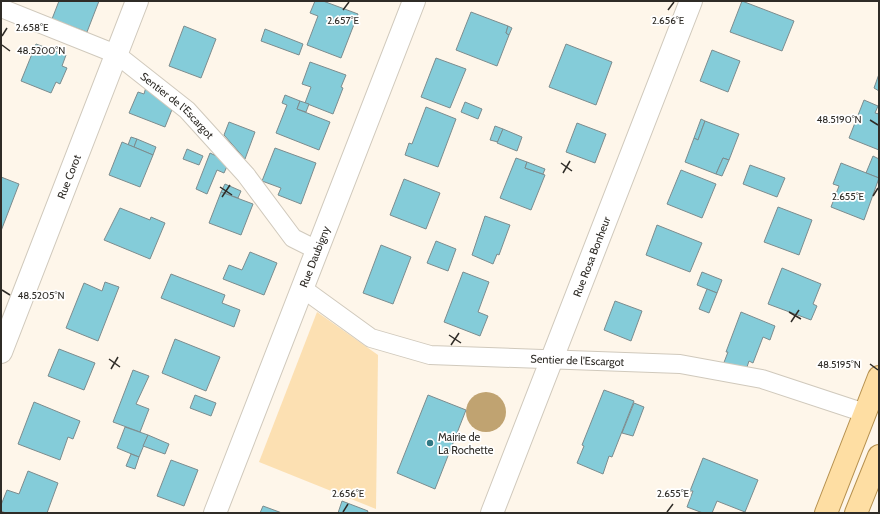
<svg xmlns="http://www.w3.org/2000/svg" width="880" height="514" viewBox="0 0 880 514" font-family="Cabin,sans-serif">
  <rect width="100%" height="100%" fill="#fef6ea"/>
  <polygon fill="#fce0b2" points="317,312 378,355 376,509 259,462"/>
  <circle fill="#c0a371" cx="486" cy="412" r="20"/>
  <g fill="#84ccd9" stroke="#7c8c8e">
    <polygon points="59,1 99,1 87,32 52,19"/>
    <polygon points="315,1 323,1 358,14 341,58 307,45 318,16 310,13"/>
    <polygon points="742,1 794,21 782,51 730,32"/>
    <polygon points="471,12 508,26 506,33 509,35 497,66 456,50"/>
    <polygon points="184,26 216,39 201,78 169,66"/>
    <polygon points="508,26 512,28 509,35 506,33"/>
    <polygon points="265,29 303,44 299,55 261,41"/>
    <polygon points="36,44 66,55 62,66 67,68 60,84 56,82 51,93 21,81"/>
    <polygon points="566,44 612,62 596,105 549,87"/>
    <polygon points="712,50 740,61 728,92 700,81"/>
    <polygon points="436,58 466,69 450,108 421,97"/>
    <polygon points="310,62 346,75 341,87 343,88 333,114 305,103 311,87 302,84"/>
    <polygon points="879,74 879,91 874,88"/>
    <polygon points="146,87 173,107 165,127 129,113 138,92 144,94"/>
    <polygon points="285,95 300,101 297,109 330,122 319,150 276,133 287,105 282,103"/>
    <polygon points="864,100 878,106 875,113 879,114 879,150 849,138"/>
    <polygon points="300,101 309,104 306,112 297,109"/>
    <polygon points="465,102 482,109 478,119 461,112"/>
    <polygon points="426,107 456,119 438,167 405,155 409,143 412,144"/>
    <polygon points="701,119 705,121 698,140 694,138"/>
    <polygon points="705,121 739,134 729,160 723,158 716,174 685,162 694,138 698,140"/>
    <polygon points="229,122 255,132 245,159 224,135"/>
    <polygon points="577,123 606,134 595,163 566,152"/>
    <polygon points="495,126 503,129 498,142 490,140"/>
    <polygon points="503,129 522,137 517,151 497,143"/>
    <polygon points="131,137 137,139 134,147 128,145"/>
    <polygon points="137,139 156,147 153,155 134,147"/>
    <polygon points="122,142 153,155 140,187 109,175"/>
    <polygon points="275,148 316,163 301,204 278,195 281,188 262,181"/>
    <polygon points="187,149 203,156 199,165 183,159"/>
    <polygon points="210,153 229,162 224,173 217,170 207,194 196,189"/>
    <polygon points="873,156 879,159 879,178 866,173"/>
    <polygon points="516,158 527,162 525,168 545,175 531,210 500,198"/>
    <polygon points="723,158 729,160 722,176 716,174"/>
    <polygon points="527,162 545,169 543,174 525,168"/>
    <polygon points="841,163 879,178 864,220 831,207 839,186 833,184"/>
    <polygon points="750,165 785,178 777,197 743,184"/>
    <polygon points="681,170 716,184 702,218 667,204"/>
    <polygon points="1,177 19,184 1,231"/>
    <polygon points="404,179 440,193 426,229 390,215"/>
    <polygon points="225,184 241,191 238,198 221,192"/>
    <polygon points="221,192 253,204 241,235 209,223"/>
    <polygon points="778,207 812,220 799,255 764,242"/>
    <polygon points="120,208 150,220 151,217 165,223 150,259 104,240"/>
    <polygon points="485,216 510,225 499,255 497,254 493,264 472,255"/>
    <polygon points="657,225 702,243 690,272 646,255"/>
    <polygon points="436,241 456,249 448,271 427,263"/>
    <polygon points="381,245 411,257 393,304 363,293"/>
    <polygon points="250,252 277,263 264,295 223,279 229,265 242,270"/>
    <polygon points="782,268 821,284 813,304 817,306 811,320 768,304"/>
    <polygon points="463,272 489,282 478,312 488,316 480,336 444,322"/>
    <polygon points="702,272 722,280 717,293 697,285"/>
    <polygon points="171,274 225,295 222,303 240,310 234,327 161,298"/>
    <polygon points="105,282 119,287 98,341 66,328 84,283 102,291"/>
    <polygon points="707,289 717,293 709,313 699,309"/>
    <polygon points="615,301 642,311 631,341 604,330"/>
    <polygon points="741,312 775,326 770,340 763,337 753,363 749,361 746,370 723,365 728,352 726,352"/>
    <polygon points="175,339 220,357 206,391 162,373"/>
    <polygon points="59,349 95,363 84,390 48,376"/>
    <polygon points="133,370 149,376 136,404 149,409 140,432 113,422"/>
    <polygon points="604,390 634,401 612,457 609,456 603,474 577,463 584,446 582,445"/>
    <polygon points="195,395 216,403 211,416 190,408"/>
    <polygon points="428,395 466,410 435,489 397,473"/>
    <polygon points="34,402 80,421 73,439 68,437 60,460 18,444"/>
    <polygon points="634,403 644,407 633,436 622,433"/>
    <polygon points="125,427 148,435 139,457 117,448"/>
    <polygon points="148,435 169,444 165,454 143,446"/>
    <polygon points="131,454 139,457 135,469 126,466"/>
    <polygon points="703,458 758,480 745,512 717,501 712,513 703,513 687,507 693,491 690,491"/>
    <polygon points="171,460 198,470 184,506 157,496"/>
    <polygon points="28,471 58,483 47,513 6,513 1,511 1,505 7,490 19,494"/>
    <polygon points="342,501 368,511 367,513 338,513"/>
    <polygon points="263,506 282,513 260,513"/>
  </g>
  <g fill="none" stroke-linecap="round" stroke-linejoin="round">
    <defs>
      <g id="pedestrian">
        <path id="s1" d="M1,8l115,46 71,56 59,65 47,63 24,12"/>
        <path id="s2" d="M302,288l69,50 59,17 250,9 82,15 103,34"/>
      </g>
      <g id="minor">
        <path id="s3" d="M1,352l136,-351"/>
        <path id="s4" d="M215,513l199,-512"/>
        <path id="s5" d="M492,513l199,-512"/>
      </g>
      <g id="primary">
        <polyline points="826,513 879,377"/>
        <polyline points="856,513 879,456"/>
      </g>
    </defs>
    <use href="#pedestrian" stroke="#d0c9bc" stroke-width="20"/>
    <use href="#minor" stroke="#d0c9bc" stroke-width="24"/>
    <use href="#primary" stroke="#b6914f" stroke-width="24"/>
    <use href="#pedestrian" stroke="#fff" stroke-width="18"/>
    <use href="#minor" stroke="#fff" stroke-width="22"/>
    <use href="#primary" stroke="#fedea3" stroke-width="22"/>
  </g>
  <path fill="none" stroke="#2f2c27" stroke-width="1.5" d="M343,10l6,-8M668,10l6,-8M2,36l5,-8M2,45l8,6M870,120l8,5M561,163l11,8M563,173l7,-12M220,187l12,8M873,196l5,-8M222,197l8,-12M2,290l8,5M789,312l12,7M791,322l8,-12M449,335l12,8M451,345l8,-12M109,359l11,8M870,364l8,6M111,369l7,-12M343,512l5,-8M667,512l6,-8"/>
  <circle fill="#317883" stroke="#fff" stroke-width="1.5" cx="430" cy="443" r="4"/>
  <g text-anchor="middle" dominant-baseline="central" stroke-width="3.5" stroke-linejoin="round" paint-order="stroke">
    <g font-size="11" fill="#2f2c27" stroke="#fff">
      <text stroke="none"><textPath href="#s1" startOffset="204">Sentier de l'Escargot</textPath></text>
      <text stroke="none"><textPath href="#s3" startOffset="188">Rue Corot</textPath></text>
      <text stroke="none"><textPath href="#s4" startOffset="275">Rue Daubigny</textPath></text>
      <text stroke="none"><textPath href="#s5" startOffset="275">Rue Rosa Bonheur</textPath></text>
      <text stroke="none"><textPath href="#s2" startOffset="294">Sentier de l'Escargot</textPath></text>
    </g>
    <g font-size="11" fill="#2f2c27" stroke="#fff" text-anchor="start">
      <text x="438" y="437">Mairie de<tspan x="438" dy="13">La Rochette</tspan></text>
    </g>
  </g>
  <g font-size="10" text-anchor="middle" fill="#2f2c27" stroke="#fff" stroke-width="3.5" stroke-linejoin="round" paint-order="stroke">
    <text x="343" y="24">2.657°E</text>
    <text x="668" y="24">2.656°E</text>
    <text x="32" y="31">2.658°E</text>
    <text x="41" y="54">48.5200°N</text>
    <text x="839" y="123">48.5190°N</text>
    <text x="848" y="200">2.655°E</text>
    <text x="41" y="299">48.5205°N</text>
    <text x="839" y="368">48.5195°N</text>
    <text x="348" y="497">2.656°E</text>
    <text x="673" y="497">2.655°E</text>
  </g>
  <rect width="880" height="514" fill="none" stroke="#2f2c27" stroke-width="4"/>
</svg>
